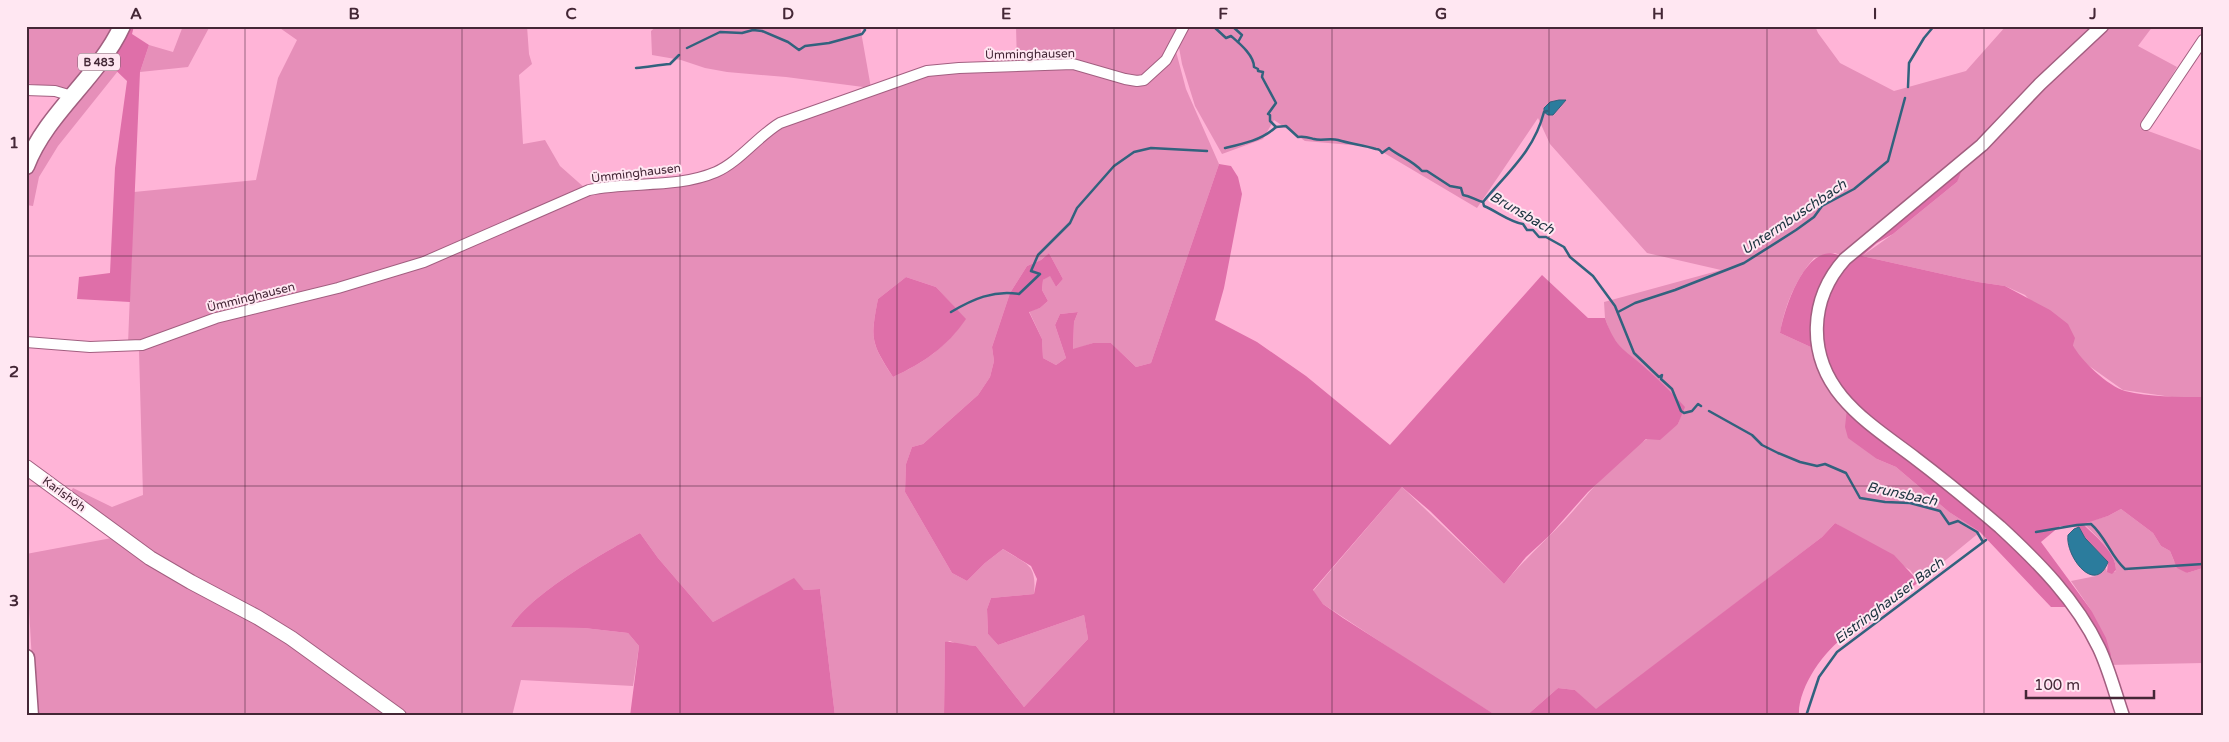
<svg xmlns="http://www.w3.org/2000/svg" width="2229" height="742" viewBox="0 0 2229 742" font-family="'Varela Round',sans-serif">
  <rect width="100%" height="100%" fill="#ffb4d7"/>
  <g fill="#e68fb9" fill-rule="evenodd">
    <polygon points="26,26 116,26 71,88 66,90 26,83"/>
    <polygon points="183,26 210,26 188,67 140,72 149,45 173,52"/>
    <path d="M277,26h250l2,28 3,10 -13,11 4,69 22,-4 15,26 26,23 -29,14c14,-6 28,-13 43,-15 37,-6 82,0 117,-16 23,-11 41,-36 63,-49l147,-52 32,-3 114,-4 44,13 -44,-15 -56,2 -1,-38h165c-9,16 -21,55 -44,55 -5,0 -11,-3 -16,-3 29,11 43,-10 53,-34l12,45 33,75 -68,199 -15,4 -25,-24h-18l-20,7 1,-28 4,-10 -18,2 -5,11 11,33 -10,7 -13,-7 -1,-19 -13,-28 11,-3 8,-7 -6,-11 1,-10 7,-5 6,12 7,-8 -14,-26 -8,7 -14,6 -17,27 -18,54 2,14 -4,16 -12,18 -55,49 -11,3 -6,17 -1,28 47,81 15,8 18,-18 18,-14c23,16 34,13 31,45l-43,4 -4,11 1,25 10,11 86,-30 4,24 -64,68 -48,-61 -17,-1 -9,-4 -5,2 -1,73h-109l-15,-127 -16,1 -10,-11 -81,43 -55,-64 -18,-25c-34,18 -111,62 -129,94l73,1 44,5 11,13 -6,40 -112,-6 -9,36h-113l-108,-78 -34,-21 -66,-35 -41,-24 -82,-62 5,-8 39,19 31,-12 -4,-144 -11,-7 6,-152 122,-12 22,-102 19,-38zM906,277l30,10 29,32c-19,29 -42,44 -72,58 -22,-34 -23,-38 -15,-78z"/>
    <polygon points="657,26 860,26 871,88 786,77 727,72 705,68 681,60 652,55 651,31"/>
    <path d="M1187,26h628l3,7 22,30 54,28 72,-20 40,-45h94l-106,103 -133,114 -21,12 -5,-2 -21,5c-18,20 -30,49 -34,75l35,16 62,110 19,8 53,45 31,20 -61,50 -9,-12 -75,-47 -13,14 -226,173 -21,-20 -17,-2 -32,28h-29l-68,-42 -106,-70 -10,-13 89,-104 102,97c20,-24 40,-42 61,-64 25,-27 49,-61 82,-81 9,-6 20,-10 31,-15l6,-17 -37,-38 -21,-15 -15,-19 -6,-17 -1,-16 117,-32 -74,-17 -97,-109 -12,-26 -61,90 -103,-61 -69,-6 -31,-21 -11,19 -41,15 -27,-48 -13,-42 -4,-22z"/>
    <polygon points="2106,26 2153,26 2138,46 2177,67 2140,128 2203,151 2203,397 2172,397 2123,390 2085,363 2078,356 2073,345 2025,295 2005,286 1978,282 1862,256 1893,234 1957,182 1958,167"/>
    <path d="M106,61l12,10 -60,75 -19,31 -6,29 -7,-1c0,-24 2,-35 13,-57z"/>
    <path d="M2121,509l32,24 8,13 9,5 4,10 13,12 16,-5v95l-96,2 -16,-55 -20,-29 25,-5 10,-8 1,4h8l1,-2c0,-18 -21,-35 -33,-47l25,-7z"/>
    <polygon points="117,537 256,619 389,714 386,716 35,716 26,554"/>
  </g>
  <g fill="#df6fa9">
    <polygon points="127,26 134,26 132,34 149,45 140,72 130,302 77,299 79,277 110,273 115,168 127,81 106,61"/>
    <path d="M1219,164l12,2 7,11 4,17 -18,94 -9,32 42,22 49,34 84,69 152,-170 46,43h17c11,32 21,32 44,53 12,11 24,23 36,36l-7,17 -18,16 -14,-1 -58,53 -39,44 -23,21 -22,27 -74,-73 -28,-24 -89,103 10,14 20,14 154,98h-553l1,-74c6,-1 22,4 31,4l48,61 64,-68 -4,-24 -86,30 -10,-11 -1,-25 4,-11 43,-4 3,-15 -6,-13 -28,-17 -18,14 -18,18 -15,-8 -47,-81 1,-28 6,-17 11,-3 55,-49 12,-18 4,-16 -2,-14 18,-54 17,-27 14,-6 8,-7 14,26 -7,8 -6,-11 -7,4 -1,10 6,11 -8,7 -11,4 13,27 1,19 13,7 10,-7 -11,-33 5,-11 18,-2 -4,10 -1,27 20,-6h18l25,24 15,-4z"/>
    <path d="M1958,167l4,3 -5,12 -64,52 -16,9 -15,13 116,26 27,4 45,24 18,14 7,14 -2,7c7,15 35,41 52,46 24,6 53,6 78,6v171l-16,5 -10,-5 -7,-17 -9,-5 -8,-13 -32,-24 -13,7 -25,8c12,12 33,28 33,46l-4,4 -5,-2 1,-10 -23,-24 -6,-11 -19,-1 -19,16 50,68 15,28 5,17 -2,3 -35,-51h-23l-71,-75 -31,-20 -53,-45 -19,-8 -29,-21 -3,-11 2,-19 -32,-59 -35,-16c4,-25 29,-101 65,-74z"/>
    <path d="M906,277l30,10 30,32c-19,28 -43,44 -73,58 -22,-34 -23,-38 -15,-78z"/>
    <path d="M1835,523l59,32 25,27c-16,11 -29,24 -43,37 -6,4 -13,10 -19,13 -3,2 -8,2 -11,4 -22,14 -49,53 -47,80h-273l32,-28 17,2 21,19 226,-172z"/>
    <path d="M640,533l18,25 55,64 81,-44 10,12 16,-1 15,127h-205l9,-70 -11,-13 -44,-5 -73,-1c18,-32 95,-76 129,-94z"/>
  </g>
  <g fill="#2b7c9d" stroke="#32627e">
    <polygon points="1559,100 1566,100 1553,115 1548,115 1544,112 1544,108 1550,102"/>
    <path d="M2079,527l6,11 23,24c-13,34 -43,-6 -40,-27l6,-6z"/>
  </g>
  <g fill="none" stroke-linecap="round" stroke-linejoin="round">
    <g stroke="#32627e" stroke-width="2.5">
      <path d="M1213,26l13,12 5,-2c8,7 23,19 23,31l4,2v2l5,1 -1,5 14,26 -8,11 2,1v6l6,6 10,-1 12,11c7,-1 9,0 16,2 7,2 16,-1 24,1 13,4 25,5 38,9 3,0 5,2 6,4l7,-5c11,9 23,12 33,23h5l23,15 11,2 2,7c8,1 12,5 20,7l1,4c14,6 26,16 39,18l4,6h6l6,7h7l18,10 6,10 23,19 22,30 19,47 25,24 3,-2 -1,4 11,10 9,22 3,2 8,-2 6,-7 3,2"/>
      <polyline points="1232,26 1242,35 1238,42"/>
      <polyline points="687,48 720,32 742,33 753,30 762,31 788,42 799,50 805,46 829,43 862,34 865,30 864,26"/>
      <path d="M636,68c12,-1 22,-3 34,-4l9,-9"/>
      <polyline points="1908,87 1909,63 1924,38 1934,26"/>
      <path d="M1225,148c18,-4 37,-8 51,-21"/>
      <path d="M1483,202c25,-30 51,-51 61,-90l3,-1"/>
      <path d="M951,312c22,-13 42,-22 68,-18l21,-20 -9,-3 7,-16 32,-32 7,-15 37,-42 20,-14 17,-4 56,3"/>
      <polyline points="1618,312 1635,303 1675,290 1744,263 1796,230 1814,217 1822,206 1854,189 1888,161 1905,98"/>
      <polyline points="1709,411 1752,435 1762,445 1778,453 1800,462 1817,466 1825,464 1846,473 1860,498 1885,502 1910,503 1940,511 1949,524 1958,521 1977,532 1983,542"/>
      <path d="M2036,532l41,-7 14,-1c15,13 20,33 34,45l78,-5"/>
      <polyline points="1806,716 1819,677 1837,652 1986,540"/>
    </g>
    <defs>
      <g id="minor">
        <polyline points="26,90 55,91 72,96"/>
        <polyline points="2146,125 2203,40"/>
        <path d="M26,342l64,5 52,-2 74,-27 122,-30 86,-26 165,-72c41,-9 87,-1 127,-18 23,-10 42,-36 64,-49l147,-52 32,-3 114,-4 52,15 12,2 7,-1 22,-20 18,-34"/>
      </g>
      <path id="tertiary" d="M2102,26l-62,58 -58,61 -137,114c-36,40 -38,96 -3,138 20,24 48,42 73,61 29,22 57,45 85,69 38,35 76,73 99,121 10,21 16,45 24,68"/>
      <polyline id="secondary" points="26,467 150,558 191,582 257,617 291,638 399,716"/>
      <g id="primary">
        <path d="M26,166c21,-54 72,-88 96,-140"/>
        <polyline points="26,658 30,716"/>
      </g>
    </defs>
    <use href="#minor" stroke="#a25f80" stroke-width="12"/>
    <use href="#tertiary" stroke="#a25f80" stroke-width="15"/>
    <use href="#secondary" stroke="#a25f80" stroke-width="16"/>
    <use href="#primary" stroke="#a25f80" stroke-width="19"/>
    <use href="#minor" stroke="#fff" stroke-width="10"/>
    <use href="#tertiary" stroke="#fff" stroke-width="12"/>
    <use href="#secondary" stroke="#fff" stroke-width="14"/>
    <use href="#primary" stroke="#fff" stroke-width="16"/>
  </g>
  <path fill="none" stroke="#442736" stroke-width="1" stroke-opacity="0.55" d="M245,26v690M462,26v690M680,26v690M897,26v690M1114,26v690M1332,26v690M1549,26v690M1767,26v690M1984,26v690M26,256h2177M26,486h2177"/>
  <g text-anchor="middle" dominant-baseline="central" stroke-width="4" stroke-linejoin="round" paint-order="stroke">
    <rect fill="#ffe7f2" stroke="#7c616e" stroke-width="1" x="78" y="53.5" width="42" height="17" rx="4"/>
    <g font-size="11" font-weight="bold" fill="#442736">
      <text x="99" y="62">B 483</text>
    </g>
    <g font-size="12" fill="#442736" stroke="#ffe7f2">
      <text transform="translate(1030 54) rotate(-1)">Ümminghausen</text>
      <text transform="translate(636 173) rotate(-7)">Ümminghausen</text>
      <text transform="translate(251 297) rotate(-14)">Ümminghausen</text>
      <text transform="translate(64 494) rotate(36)">Karlshöh</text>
    </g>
    <g font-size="14" font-style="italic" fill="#1a323e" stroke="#ffe7f2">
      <text transform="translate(1522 213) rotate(30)">Brunsbach</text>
      <text transform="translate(1794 217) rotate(-34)">Untermbuschbach</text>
      <text transform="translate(1902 494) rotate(12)">Brunsbach</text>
      <text transform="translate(1889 601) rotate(-37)">Eistringhauser Bach</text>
    </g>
  </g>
  <rect width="2229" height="742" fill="none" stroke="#ffe7f2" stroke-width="55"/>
  <path d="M2026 690v8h128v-8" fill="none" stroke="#442736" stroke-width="2.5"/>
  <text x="2034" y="690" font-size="15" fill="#442736" stroke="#ffe7f2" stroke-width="4" paint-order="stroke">100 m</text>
  <rect x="28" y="28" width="2174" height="686" fill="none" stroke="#442736" stroke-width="2"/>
  <g font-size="16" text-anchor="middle" font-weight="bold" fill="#442736">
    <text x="136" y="19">A</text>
    <text x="354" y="19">B</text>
    <text x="571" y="19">C</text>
    <text x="788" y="19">D</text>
    <text x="1006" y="19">E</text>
    <text x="1223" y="19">F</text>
    <text x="1441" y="19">G</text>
    <text x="1658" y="19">H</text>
    <text x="1875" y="19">I</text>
    <text x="2093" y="19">J</text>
    <text x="14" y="148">1</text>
    <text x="14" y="377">2</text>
    <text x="14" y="606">3</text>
  </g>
</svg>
